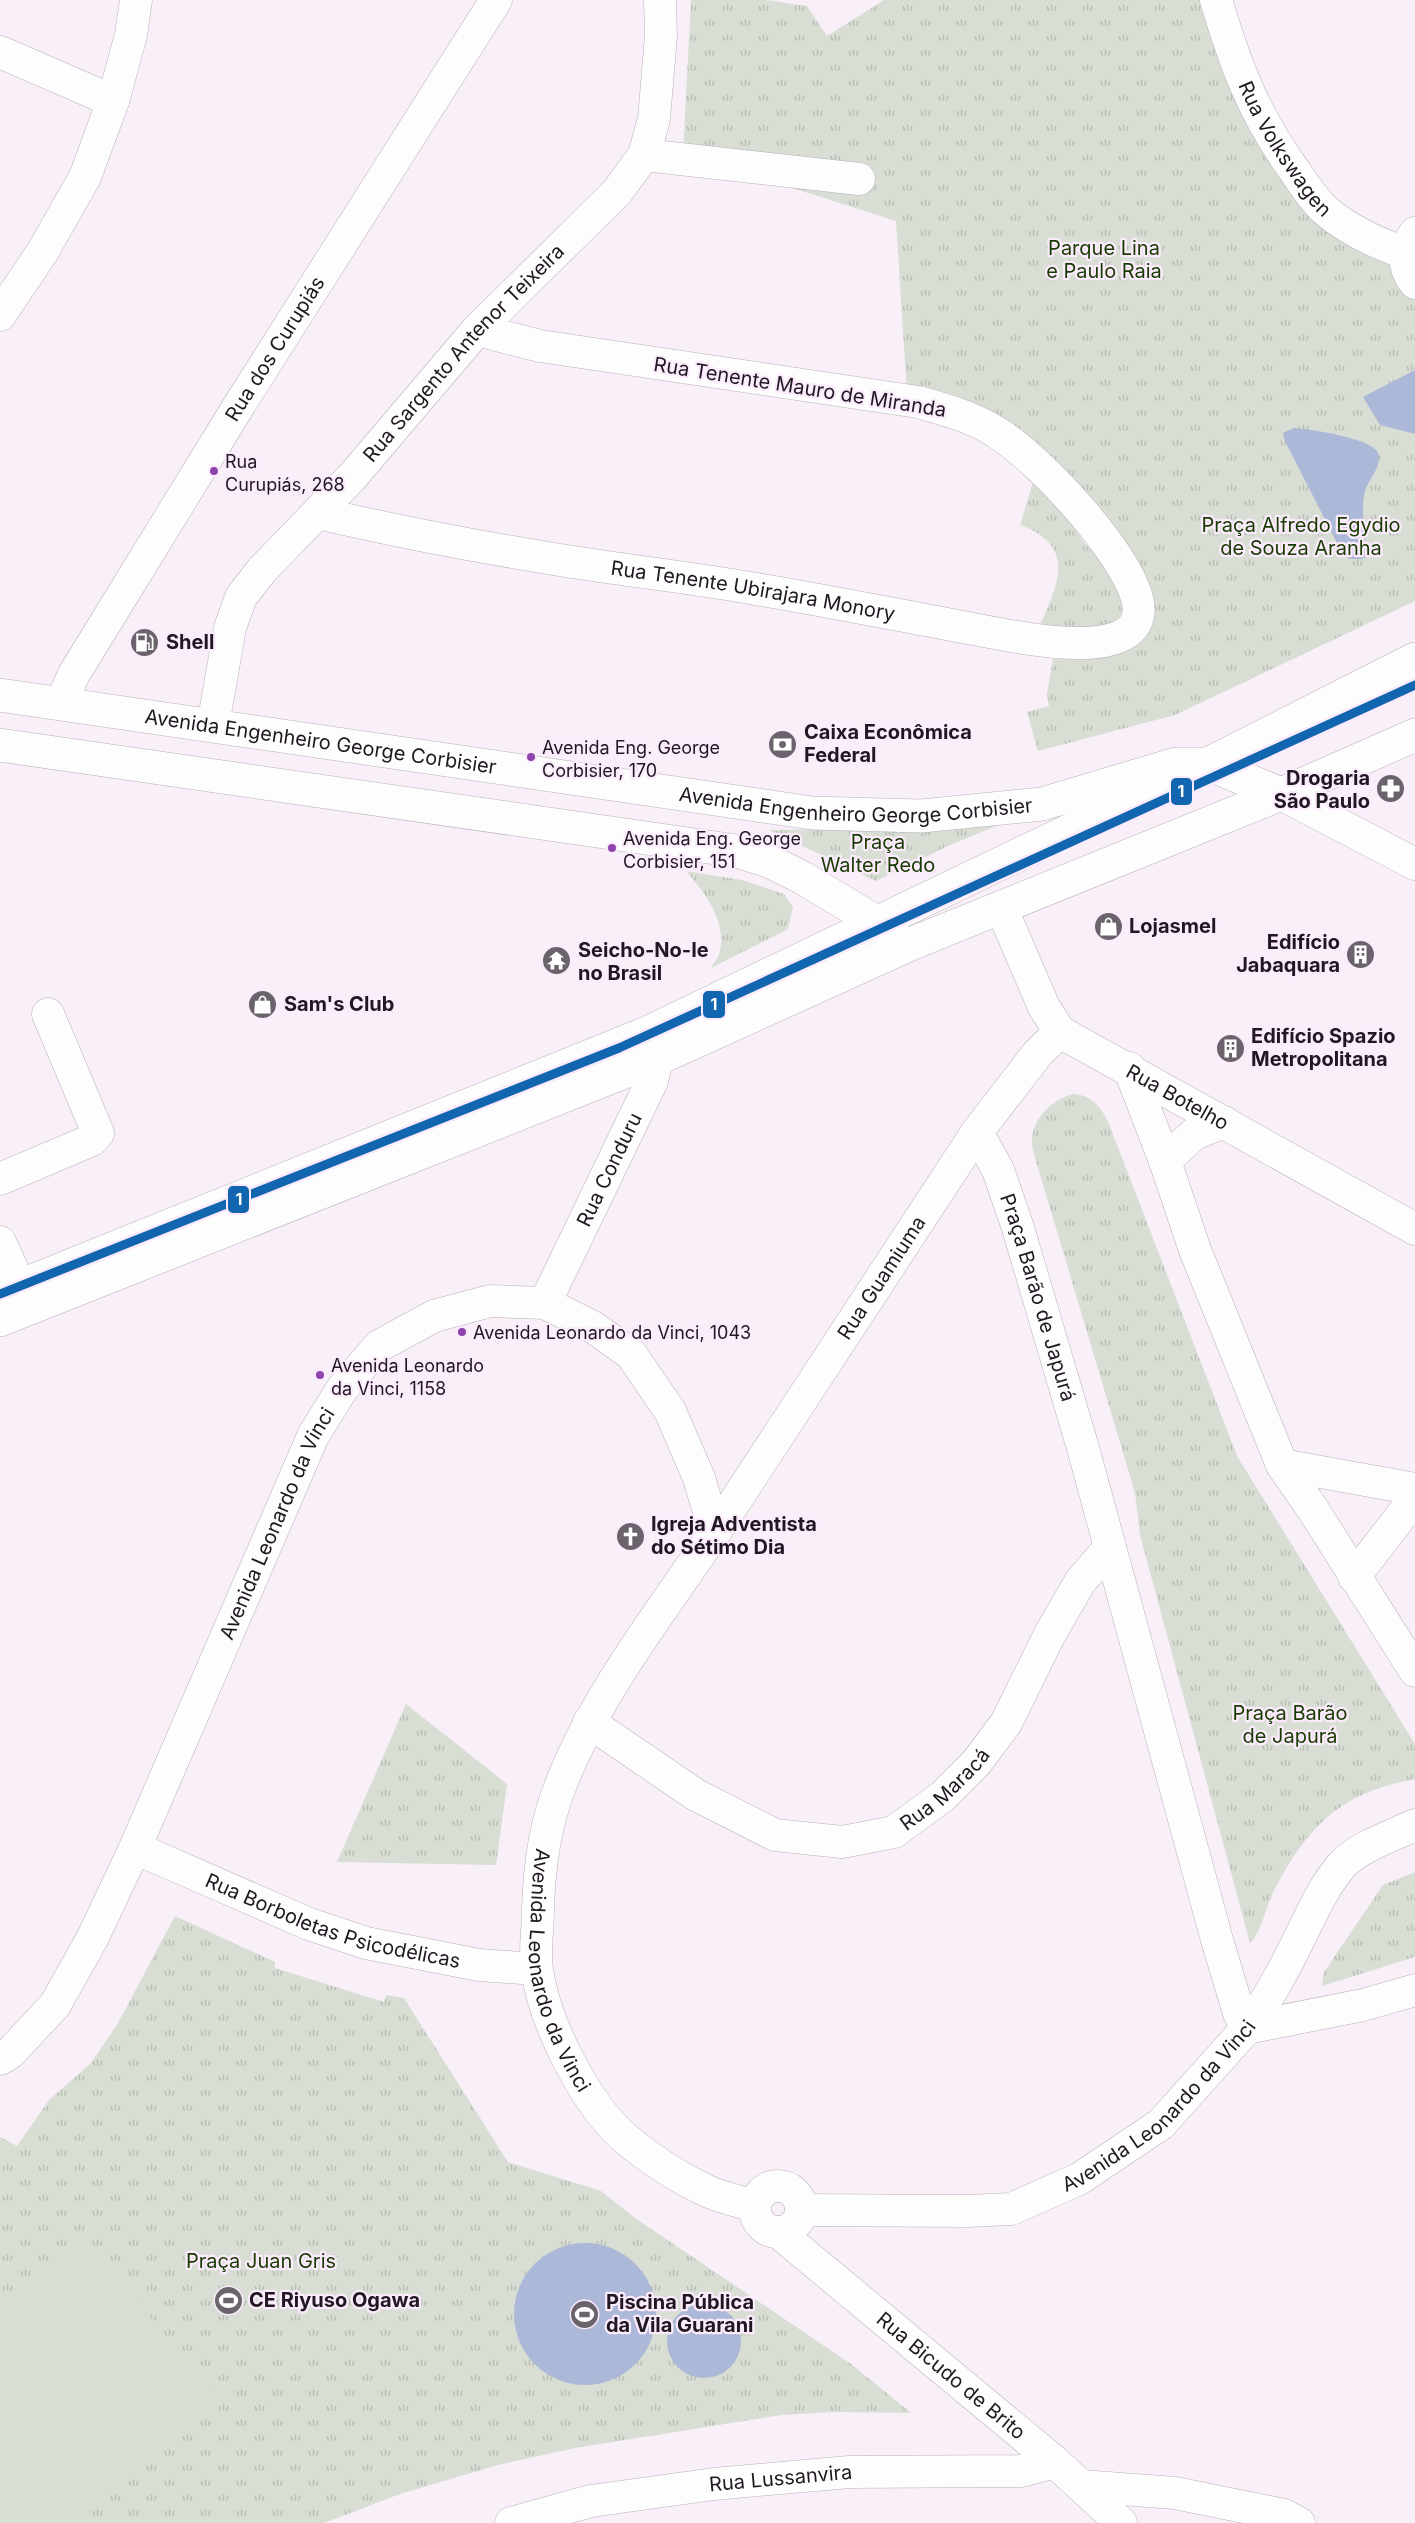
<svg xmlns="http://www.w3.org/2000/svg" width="1415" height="2523" viewBox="0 0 1415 2523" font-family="Inter,sans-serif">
  <defs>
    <pattern id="grass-tufts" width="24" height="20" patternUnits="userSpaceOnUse" patternTransform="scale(1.5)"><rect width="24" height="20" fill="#d8ded4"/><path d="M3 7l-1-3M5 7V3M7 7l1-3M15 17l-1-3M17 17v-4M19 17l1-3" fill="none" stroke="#b9beb6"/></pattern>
  </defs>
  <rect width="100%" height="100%" fill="#f8eff9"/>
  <g fill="url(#grass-tufts)">
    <path d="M691,0h75l41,6 20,30 57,-36h327l39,107 165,183v311l-240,114 -137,36 -11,-39 22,-6 -2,-12 6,-35c40,1 53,3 87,-22l-40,-120 -193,-123 -11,-173 -213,-68z"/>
    <path d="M1035,476l22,24 26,41 36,41 8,28 -10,16 -33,7 -15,-6 -31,2c20,-43 40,-83 -18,-104z"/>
    <polygon points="1005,822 948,846 876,881 769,830 920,828"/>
    <path d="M686,871l56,9 42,14 9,13 -5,22 -77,39c3,-5 8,-11 9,-17 7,-30 -16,-59 -34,-80z"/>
    <path d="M1073,1094c19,1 29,14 36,30l128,332 178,288v35c-77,14 -110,50 -144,118 -6,14 -10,35 -21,46l-110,-408 -5,-42 -102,-342c-6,-27 15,-50 40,-57z"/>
    <polygon points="406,1704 507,1784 496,1865 337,1862"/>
    <polygon points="1415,1872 1415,1957 1322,1986 1324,1972 1383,1885"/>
    <polygon points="175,1916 275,1962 275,1968 384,2002 386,1995 404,1998 508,2162 601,2191 635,2218 851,2364 911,2413 833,2412 781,2415 575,2448 498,2465 400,2494 324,2523 0,2523 0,2137 17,2146 49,2100 91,2063 118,2023"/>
  </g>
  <polygon fill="#d8ded4" points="83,2234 214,2396 57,2523 0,2523 0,2301"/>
  <g fill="#acb8d7">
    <polygon points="1415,370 1415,434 1380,425 1363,397"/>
    <path d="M1294,428c16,1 85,11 85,28 1,14 -13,26 -15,39 -3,20 1,41 2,61l-3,3h-14l-11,-14 -54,-106 -1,-6z"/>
    <circle cx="585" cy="2314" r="71"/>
    <circle cx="704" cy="2341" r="37"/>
  </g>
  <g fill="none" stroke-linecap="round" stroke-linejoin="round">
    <defs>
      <g id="minor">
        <path id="s1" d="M1216,0c20,66 37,113 78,170 9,13 19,29 31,40 23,20 51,33 80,43"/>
        <polyline points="0,52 113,101"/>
        <polyline points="644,155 859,179"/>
        <path d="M1415,233c-12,15 -13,34 0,50"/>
        <polyline points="0,315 43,251 85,177 113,101 131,35 136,0"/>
        <path id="s2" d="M318,513c72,17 145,31 218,43 73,13 147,20 220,33 66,11 131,24 196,36 40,7 81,17 122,18 28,1 74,-4 63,-45 -14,-49 -95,-136 -138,-164 -25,-17 -53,-24 -81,-32l-378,-56 -63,-16"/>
        <path id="s3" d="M61,703l13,-29 164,-267 258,-407"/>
        <path id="s4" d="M213,725l17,-97 11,-31 21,-27 90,-93 125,-147 140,-138 27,-37 10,-36 7,-83 -1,-36"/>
        <polyline points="1281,794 1415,864"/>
        <path id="s5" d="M1001,907l43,100 16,25 355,197"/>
        <polyline points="1129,1068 1165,1161 1195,1250 1282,1465 1312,1508 1415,1671"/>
        <path id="s6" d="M977,1132l21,38 20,58 65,220 134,492 22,73 8,15"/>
        <polyline points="1165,1161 1194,1134 1224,1122"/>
        <polyline points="0,1179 92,1140 98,1133 48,1014"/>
        <polyline points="0,1242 30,1308"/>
        <path id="s7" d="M545,1303l107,-222 5,-22 -8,-19"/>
        <polyline points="1282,1465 1415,1489"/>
        <path id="s8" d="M715,1532l262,-400 61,-79 22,-21"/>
        <polyline points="1354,1577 1415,1498"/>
        <path id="s9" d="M589,1722l107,73 79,40 67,7 52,-10 49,-36 33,-33 30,-40 44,-89 30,-52 30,-35"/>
        <path id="s10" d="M135,1848l174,76 57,19 113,22 57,4"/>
        <polyline points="1247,2028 1363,2005 1415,1990"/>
        <path id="s11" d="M0,2059l10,-6 45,-48 37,-66 43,-91 178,-412 29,-47 37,-43 55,-30 56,-15 55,2 48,24 38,27 39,57 29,67 16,54c-54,80 -121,165 -155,255 -16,40 -21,81 -22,124 0,19 -4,40 -1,59 8,54 48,134 90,170 23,19 52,38 80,51 15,7 32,10 48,15"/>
        <circle cx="778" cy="2209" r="23"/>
        <path id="s12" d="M801,2210l168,1 42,-2 68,-30 82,-55 86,-96c17,-23 32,-49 45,-75 16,-30 28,-63 50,-88 16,-18 52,-30 73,-40"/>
        <path id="s13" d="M778,2232l277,230 66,61"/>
        <polyline points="1081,2486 1175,2493 1284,2515 1299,2523"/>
        <path id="s14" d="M511,2523l80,-22 123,-17 135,-12 172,-1 34,-9"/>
      </g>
      <g id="major">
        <path id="s15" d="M0,695l812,118 109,3 121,-12 134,-40h32l73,30"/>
        <polyline points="0,745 736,851 769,861 803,878 893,932"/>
        <polyline points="0,1294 647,1033 1208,764 1415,659"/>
        <polyline points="0,1320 657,1059 913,943 1281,794 1415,735"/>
      </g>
    </defs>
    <use href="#minor" stroke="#b8b0b9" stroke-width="33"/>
    <use href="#major" stroke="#b8b0b9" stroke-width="34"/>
    <use href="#minor" stroke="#fefdfe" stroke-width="32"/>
    <use href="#major" stroke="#fefdfe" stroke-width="33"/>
    <defs>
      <polyline id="metro-1" points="0,1294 619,1048 1415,685"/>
    </defs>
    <use href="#metro-1" stroke="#fcebfd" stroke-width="14"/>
    <use href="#metro-1" stroke="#1266af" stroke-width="9"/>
  </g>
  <defs>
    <symbol id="fuel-disc" viewBox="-11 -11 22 22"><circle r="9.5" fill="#6b636c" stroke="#fcebfd"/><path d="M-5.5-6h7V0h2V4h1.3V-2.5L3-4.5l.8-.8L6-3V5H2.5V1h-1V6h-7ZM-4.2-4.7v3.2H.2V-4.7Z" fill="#fff"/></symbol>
    <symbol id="bank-disc" viewBox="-11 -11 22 22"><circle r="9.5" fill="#6b636c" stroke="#fcebfd"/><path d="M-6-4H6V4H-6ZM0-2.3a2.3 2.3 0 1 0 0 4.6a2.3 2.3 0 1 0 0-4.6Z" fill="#fff"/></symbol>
    <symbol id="pharmacy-disc" viewBox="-11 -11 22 22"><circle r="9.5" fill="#6b636c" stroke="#fcebfd"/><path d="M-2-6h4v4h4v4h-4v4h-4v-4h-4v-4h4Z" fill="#fff"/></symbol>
    <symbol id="shop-disc" viewBox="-11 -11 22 22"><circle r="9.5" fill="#6b636c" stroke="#fcebfd"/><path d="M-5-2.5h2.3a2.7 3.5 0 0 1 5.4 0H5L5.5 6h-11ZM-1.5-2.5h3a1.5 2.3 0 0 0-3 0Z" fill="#fff"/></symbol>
    <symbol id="building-disc" viewBox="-11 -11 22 22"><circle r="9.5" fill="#6b636c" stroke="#fcebfd"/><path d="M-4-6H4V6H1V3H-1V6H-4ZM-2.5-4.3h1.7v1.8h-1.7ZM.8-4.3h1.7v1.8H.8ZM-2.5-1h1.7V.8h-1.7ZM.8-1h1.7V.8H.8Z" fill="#fff"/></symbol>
    <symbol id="temple-disc" viewBox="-11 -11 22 22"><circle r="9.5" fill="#6b636c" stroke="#fcebfd"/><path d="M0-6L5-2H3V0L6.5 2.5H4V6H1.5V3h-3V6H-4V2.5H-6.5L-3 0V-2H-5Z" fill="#fff"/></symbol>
    <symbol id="church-disc" viewBox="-11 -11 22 22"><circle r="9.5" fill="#6b636c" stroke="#fcebfd"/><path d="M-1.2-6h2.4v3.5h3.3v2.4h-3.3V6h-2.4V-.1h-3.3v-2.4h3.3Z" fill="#fff"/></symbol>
    <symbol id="stadium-disc" viewBox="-11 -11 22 22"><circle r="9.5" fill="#6b636c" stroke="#fcebfd"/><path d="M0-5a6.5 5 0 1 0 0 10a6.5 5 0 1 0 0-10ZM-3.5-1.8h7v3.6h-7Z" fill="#fff"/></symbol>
  </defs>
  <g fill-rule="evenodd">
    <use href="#fuel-disc" x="128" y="626" width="33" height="33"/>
    <use href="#bank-disc" x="766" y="728" width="33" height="33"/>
    <use href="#pharmacy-disc" x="1374" y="772" width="33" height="33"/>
    <use href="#shop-disc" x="1092" y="910" width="33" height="33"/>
    <use href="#building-disc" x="1344" y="938" width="33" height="33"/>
    <use href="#temple-disc" x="540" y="944" width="33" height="33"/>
    <use href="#shop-disc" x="246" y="988" width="33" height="33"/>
    <use href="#building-disc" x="1214" y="1032" width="33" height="33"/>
    <use href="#church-disc" x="614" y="1520" width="33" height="33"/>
    <use href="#stadium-disc" x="212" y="2284" width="33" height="33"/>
    <use href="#stadium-disc" x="568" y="2298" width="33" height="33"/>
  </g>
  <g fill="#8e44ad" stroke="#fcebfd" stroke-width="2">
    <circle cx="214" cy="471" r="5"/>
    <circle cx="531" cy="757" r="5"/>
    <circle cx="612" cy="848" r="5"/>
    <circle cx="462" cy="1332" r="5"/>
    <circle cx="320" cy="1375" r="5"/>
  </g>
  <g text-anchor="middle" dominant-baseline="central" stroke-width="4.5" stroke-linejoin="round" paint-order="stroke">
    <g font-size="18" fill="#1f1820" stroke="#fcebfd" text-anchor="start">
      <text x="225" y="461">Rua<tspan x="225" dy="23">Curupiás, 268</tspan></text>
      <text x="542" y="747">Avenida Eng. George<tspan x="542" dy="23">Corbisier, 170</tspan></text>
      <text x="623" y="838">Avenida Eng. George<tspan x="623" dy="23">Corbisier, 151</tspan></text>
      <text x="473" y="1332">Avenida Leonardo da Vinci, 1043</text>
      <text x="331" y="1365">Avenida Leonardo<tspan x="331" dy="23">da Vinci, 1158</tspan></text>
    </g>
    <g font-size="20" fill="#1f1820" stroke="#fcebfd">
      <text stroke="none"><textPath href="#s1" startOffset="165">Rua Volkswagen</textPath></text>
      <text stroke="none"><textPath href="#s3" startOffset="414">Rua dos Curupiás</textPath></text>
      <text stroke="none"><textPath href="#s4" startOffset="462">Rua Sargento Antenor Teixeira</textPath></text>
      <text transform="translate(800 387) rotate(9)">Rua Tenente Mauro de Miranda</text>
      <text stroke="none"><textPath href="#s2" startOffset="442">Rua Tenente Ubirajara Monory</textPath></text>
      <text stroke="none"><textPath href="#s15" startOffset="324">Avenida Engenheiro George Corbisier</textPath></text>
      <text stroke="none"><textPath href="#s15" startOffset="864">Avenida Engenheiro George Corbisier</textPath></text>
      <text stroke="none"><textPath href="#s5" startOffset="273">Rua Botelho</textPath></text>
      <text stroke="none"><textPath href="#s7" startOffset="148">Rua Conduru</textPath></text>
      <text stroke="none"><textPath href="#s8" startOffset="304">Rua Guamiuma</textPath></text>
      <text stroke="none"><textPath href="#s6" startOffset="177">Praça Barão de Japurá</textPath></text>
      <text stroke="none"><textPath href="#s11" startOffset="608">Avenida Leonardo da Vinci</textPath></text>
      <text stroke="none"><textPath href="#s9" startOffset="405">Rua Maracá</textPath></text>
      <text stroke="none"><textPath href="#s10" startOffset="212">Rua Borboletas Psicodélicas</textPath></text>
      <text stroke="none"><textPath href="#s11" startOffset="1778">Avenida Leonardo da Vinci</textPath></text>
      <text stroke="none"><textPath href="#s12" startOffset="393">Avenida Leonardo da Vinci</textPath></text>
      <text stroke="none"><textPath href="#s13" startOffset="225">Rua Bicudo de Brito</textPath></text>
      <text stroke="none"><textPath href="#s14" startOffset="274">Rua Lussanvira</textPath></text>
    </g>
    <g font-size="20" fill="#183b00" stroke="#fcebfd">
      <text x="1104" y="248">Parque Lina<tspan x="1104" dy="23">e Paulo Raia</tspan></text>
      <text x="1301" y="525">Praça Alfredo Egydio<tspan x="1301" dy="23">de Souza Aranha</tspan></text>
      <text x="878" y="842">Praça<tspan x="878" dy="23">Walter Redo</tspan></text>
      <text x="1290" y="1713">Praça Barão<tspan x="1290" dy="23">de Japurá</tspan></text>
      <text x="261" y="2261">Praça Juan Gris</text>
    </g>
    <g font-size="20" font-weight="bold" fill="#1f1820" stroke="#fcebfd" text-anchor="start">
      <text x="166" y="642">Shell</text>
      <text x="804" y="732">Caixa Econômica<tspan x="804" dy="23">Federal</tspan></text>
      <text x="1370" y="778" text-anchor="end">Drogaria<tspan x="1370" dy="23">São Paulo</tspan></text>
      <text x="1129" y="926">Lojasmel</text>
      <text x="1340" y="942" text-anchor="end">Edifício<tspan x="1340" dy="23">Jabaquara</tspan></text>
      <text x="578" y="950">Seicho-No-Ie<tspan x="578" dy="23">no Brasil</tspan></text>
      <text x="284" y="1004">Sam's Club</text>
      <text x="1251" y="1036">Edifício Spazio<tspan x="1251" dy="23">Metropolitana</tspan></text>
      <text x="651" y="1524">Igreja Adventista<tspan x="651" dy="23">do Sétimo Dia</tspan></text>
      <text x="249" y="2300">CE Riyuso Ogawa</text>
      <text x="606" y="2302">Piscina Pública<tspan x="606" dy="23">da Vila Guarani</tspan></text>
    </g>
  </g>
  <g stroke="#fcebfd" stroke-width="2">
    <rect x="1170" y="777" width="23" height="29" rx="6" fill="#1266af"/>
    <rect x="702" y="990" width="24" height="29" rx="6" fill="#1266af"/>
    <rect x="227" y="1185" width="23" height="29" rx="6" fill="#1266af"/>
  </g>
  <g font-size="16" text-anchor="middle" font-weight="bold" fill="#fff">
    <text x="1181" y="797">1</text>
    <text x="714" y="1010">1</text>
    <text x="239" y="1205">1</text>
  </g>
</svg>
